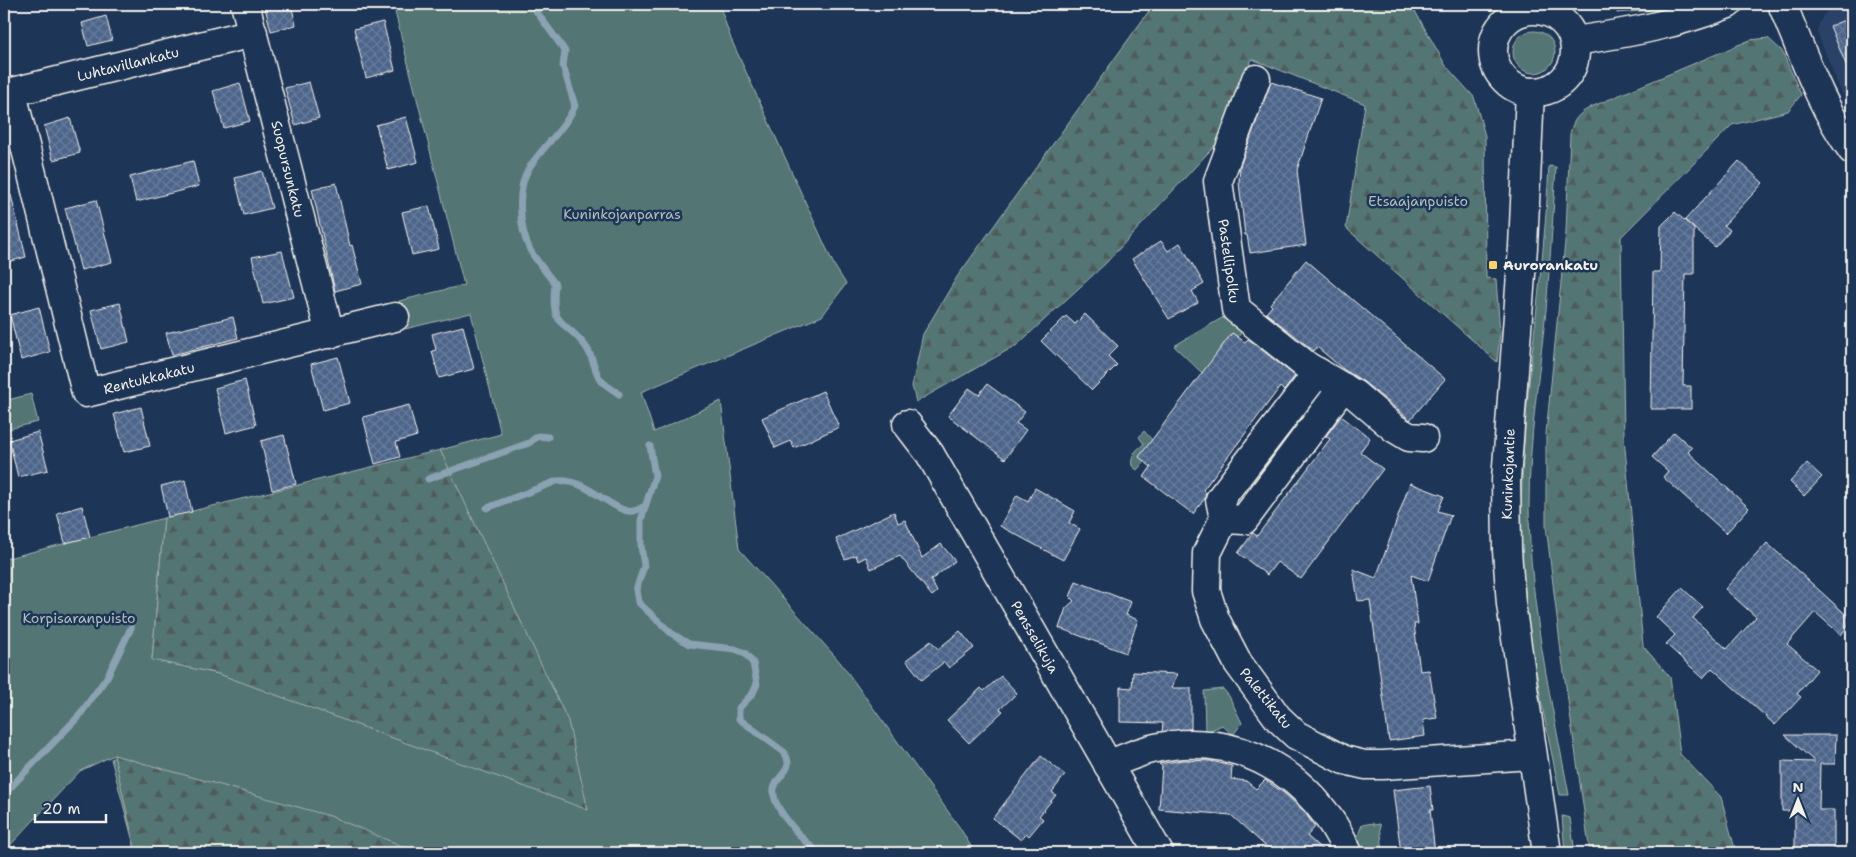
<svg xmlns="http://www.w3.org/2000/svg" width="1856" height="857" viewBox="0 0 1856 857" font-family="'Shantell Sans',sans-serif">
  <defs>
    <pattern id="forest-firs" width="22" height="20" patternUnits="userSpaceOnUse" patternTransform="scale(1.25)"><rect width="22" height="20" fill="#537473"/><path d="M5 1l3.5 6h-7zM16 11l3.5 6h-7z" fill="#4e5c5a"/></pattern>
    <pattern id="building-cross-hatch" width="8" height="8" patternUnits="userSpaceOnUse" patternTransform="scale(1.25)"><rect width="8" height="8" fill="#4d658b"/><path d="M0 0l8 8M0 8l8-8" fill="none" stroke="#677c9b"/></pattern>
  </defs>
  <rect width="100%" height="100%" fill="#1d3557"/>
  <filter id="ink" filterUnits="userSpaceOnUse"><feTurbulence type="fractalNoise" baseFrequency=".02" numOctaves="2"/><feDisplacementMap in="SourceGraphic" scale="10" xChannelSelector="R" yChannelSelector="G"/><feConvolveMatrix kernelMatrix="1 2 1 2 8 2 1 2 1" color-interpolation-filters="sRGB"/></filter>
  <g filter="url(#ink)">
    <polygon fill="#2b4367" points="1838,4 1852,4 1852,113 1840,89 1817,32 1820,21 1826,12"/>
    <g fill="#537473" stroke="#a4b2ae">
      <polygon points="393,4 719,4 731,39 834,265 846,284 822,316 641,392 654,432 721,401 739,549 840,662 960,828 975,853 136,853 111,759 117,756 114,755 80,771 4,852 4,559 164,518 152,659 219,674 239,681 471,519 440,450 501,434 471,313 405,329 399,301 464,285"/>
      <polygon points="1617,4 1684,4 1666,9 1617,13"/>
      <circle cx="1534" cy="52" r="21"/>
      <path d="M1549,166l7,1c-3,48 -6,96 -10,143 -7,65 -17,131 -17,196 0,97 22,194 40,289h-9c-19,-95 -41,-191 -39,-289 2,-113 23,-226 28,-340z"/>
      <polygon points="1227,315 1244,329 1238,337 1232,333 1220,349 1212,371 1207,367 1202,373 1174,346"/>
      <polygon points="31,394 38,422 4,430 4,401"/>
      <path d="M1144,431l8,9 -13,17 6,4 -8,9 -5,-4c-2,-11 4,-16 12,-22l-5,-7z"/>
      <polygon points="1223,689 1229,696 1242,723 1233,735 1222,725 1205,733 1204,691"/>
      <polygon points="1562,816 1570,818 1575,853 1565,853"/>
      <polygon points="1373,823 1374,825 1380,824 1383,853 1359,853 1353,839 1358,835 1362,825"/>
    </g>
    <g fill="url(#forest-firs)" stroke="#a4b2ae">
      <polygon points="1154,4 1411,4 1446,66 1474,97 1485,136 1486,278 1496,279 1500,333 1497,362 1346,228 1365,104 1252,59 1219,141 1105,264 1017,345 916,402 912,386 923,334 957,277"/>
      <path d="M1768,38l14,13 19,44 -13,16 -56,14 -111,112 3,200 19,209 27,31 10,77 41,43 15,56h-146l-29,-201 -15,-127v-91l20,-202 4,-98c3,-14 8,-20 21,-27l159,-67z"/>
      <polygon points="440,450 568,721 588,810 219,674 152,660 164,518"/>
      <polygon points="114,755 330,816 419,853 136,853"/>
    </g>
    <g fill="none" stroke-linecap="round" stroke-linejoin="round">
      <g stroke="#8aa2b1" stroke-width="7">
        <path d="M531,4l34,47 -2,15 12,40c-11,24 -32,40 -46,62 -13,21 -10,60 1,82 7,12 17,23 25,34 -5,46 10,34 31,63 7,9 8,23 14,32 4,6 14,11 19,15"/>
        <path d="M650,446l5,30 -14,44v26l3,20 -8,24 2,12 33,31 18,11 46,5 10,4 8,10 4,21 -4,9 -14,15v11l45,33c12,19 -6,20 -10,37 -4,17 32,56 46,64"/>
        <polyline points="428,479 529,443 538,436 548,437"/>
        <path d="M487,508l70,-27c29,-4 57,33 76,30 3,0 7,-3 11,-4"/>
        <polyline points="4,794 79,716 107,677 131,628"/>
      </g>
    </g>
    <g fill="url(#building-cross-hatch)" stroke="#f4f1e8">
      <polygon points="264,4 291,4 296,25 271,31"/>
      <polygon points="106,16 112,40 88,46 82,23"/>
      <polygon points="1852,17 1852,79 1830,26"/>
      <polygon points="383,22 395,70 366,78 354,29"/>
      <polygon points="309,82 319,118 295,125 285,88"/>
      <polygon points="1271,82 1321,98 1297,170 1306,245 1250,253 1247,235 1245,235 1239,182 1240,166"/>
      <polygon points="240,83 250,121 224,128 213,91"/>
      <polygon points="406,117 418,162 388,170 376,125"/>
      <polygon points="70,118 80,153 53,160 44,126"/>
      <polygon points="193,161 199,186 136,202 130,177"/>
      <polygon points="1739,161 1763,183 1724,225 1730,230 1715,247 1685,220"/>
      <polygon points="262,171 272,208 244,215 235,178"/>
      <polygon points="336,183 350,246 352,245 362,284 335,291 312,189"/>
      <polygon points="11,195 26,257 4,263 4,196"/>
      <polygon points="96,200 112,262 81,270 65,208"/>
      <polygon points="429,206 439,249 412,255 402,212"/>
      <polygon points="1675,212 1694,229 1694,274 1685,274 1683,386 1691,386 1691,409 1651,409 1653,272 1660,272 1661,226"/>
      <polygon points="1161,241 1168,251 1180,243 1204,284 1192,291 1198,302 1169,319 1132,259"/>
      <polygon points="282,251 294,297 263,304 252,257"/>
      <polygon points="1306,260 1445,379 1410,420 1364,382 1343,369 1317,347 1314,351 1266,313 1272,306 1270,304"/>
      <polygon points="120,303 129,342 101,349 91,310"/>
      <polygon points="39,307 50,352 21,360 10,315"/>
      <polygon points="1085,314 1118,346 1108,356 1117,365 1092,390 1041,341 1066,316 1075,324"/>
      <polygon points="233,317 238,338 172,355 166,333"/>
      <polygon points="463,326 474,369 439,378 432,351 436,350 432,334"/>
      <polygon points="1232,333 1245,342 1248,339 1295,376 1284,391 1280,387 1203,490 1206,493 1205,498 1193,514 1144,477 1151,467 1139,457"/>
      <polygon points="338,357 350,403 323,410 311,364"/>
      <polygon points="245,380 256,425 226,433 215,388"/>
      <polygon points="987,384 1025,412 1016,423 1026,430 1005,459 948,416 969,388 979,395"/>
      <polygon points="823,391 839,427 794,448 791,441 775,448 762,418"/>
      <polygon points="409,405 417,436 396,442 400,457 375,464 363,417"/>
      <polygon points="141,407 150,446 124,452 114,414"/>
      <polygon points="1341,416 1370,438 1360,452 1383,469 1301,579 1277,562 1267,575 1238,553 1253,533 1257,536 1330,439 1326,436"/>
      <polygon points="38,432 48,470 18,477 9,440"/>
      <polygon points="1674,432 1692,448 1688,452 1749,508 1726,533 1663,477 1668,471 1652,457"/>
      <polygon points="284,435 296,484 272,490 261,441"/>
      <polygon points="1807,463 1822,477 1804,496 1790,482"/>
      <polygon points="185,480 192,512 168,517 161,486"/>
      <polygon points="1410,483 1444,496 1438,511 1451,515 1428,581 1411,575 1418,624 1414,624 1420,671 1429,670 1437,718 1423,720 1425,736 1389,741 1370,600 1358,601 1353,569 1376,578"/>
      <polygon points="1035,488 1075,511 1069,523 1080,529 1063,560 1000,526 1017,495 1028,501"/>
      <polygon points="82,506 90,537 65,543 57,513"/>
      <polygon points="894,512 898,523 905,520 922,558 941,544 955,561 931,580 937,592 932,596 900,556 871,569 866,557 858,561 856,555 845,559 836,539"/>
      <polygon points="1767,543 1852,620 1841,635 1815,612 1787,644 1817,670 1797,694 1801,697 1775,725 1712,668 1703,678 1666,644 1675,635 1656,617 1682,588 1703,607 1693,618 1727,649 1756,617 1725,589"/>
      <polygon points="1076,581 1131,602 1126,615 1138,620 1126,653 1059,628 1066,608 1074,601 1070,597"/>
      <polygon points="960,631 974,648 949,668 944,662 922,680 906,660 931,641 938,649"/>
      <polygon points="1133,672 1177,674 1172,688 1191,688 1191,729 1162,732 1163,723 1120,722 1120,687 1132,688"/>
      <polygon points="1001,676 1017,693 1000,709 1003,711 969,743 947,720 981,688 984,691"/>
      <polygon points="1785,735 1836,735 1835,764 1820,764 1819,810 1834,810 1834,853 1795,853 1795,811 1782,811 1782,761 1815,762"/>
      <polygon points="1041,756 1065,775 1052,792 1056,795 1039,816 1043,819 1029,836 1026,833 1021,840 993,818"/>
      <polygon points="1183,760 1211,761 1232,766 1231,779 1246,781 1256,789 1265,780 1284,793 1304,811 1315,827 1307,836 1326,853 1273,853 1231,815 1159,809 1162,766 1159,764"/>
      <polygon points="1430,786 1433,810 1430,810 1435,853 1401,853 1393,790"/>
    </g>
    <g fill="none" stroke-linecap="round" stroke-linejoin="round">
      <defs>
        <g id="street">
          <polyline points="245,4 330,334"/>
          <path d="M1782,4c21,50 38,101 70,146"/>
          <polyline points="1256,79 1218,181 1236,309 1307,366 1354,394 1394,428 1409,437 1423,438"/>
          <polyline points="12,93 86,393 395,317"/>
          <polyline points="4,94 253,33"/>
          <polyline points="1318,372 1220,499 1224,519 1207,553 1206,591 1215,619 1238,663 1278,718 1296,735 1344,760 1365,765 1383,765 1532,755"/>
          <polyline points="907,424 930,454 1159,853"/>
          <polyline points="1224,519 1244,520 1343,387"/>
          <path d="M1108,765c14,-6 28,-12 43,-16 85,-21 164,26 197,104"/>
        </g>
        <g id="secondary">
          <circle cx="1534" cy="51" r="41"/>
          <path d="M1575,41c53,-8 103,-17 153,-37"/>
          <polyline points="1530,92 1523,247 1506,480 1507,550 1511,604 1547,853"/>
        </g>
      </defs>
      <use href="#street" stroke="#f4f1e8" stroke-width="31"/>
      <use href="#secondary" stroke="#f4f1e8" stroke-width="31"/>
      <use href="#street" stroke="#1d3557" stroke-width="28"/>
      <use href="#secondary" stroke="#1d3557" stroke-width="28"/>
    </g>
  </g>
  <rect fill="#ffd166" stroke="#1d3557" stroke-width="2" x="1488" y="260" width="10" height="10" rx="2.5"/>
  <g text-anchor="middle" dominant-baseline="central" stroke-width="5" stroke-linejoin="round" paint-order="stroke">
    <g font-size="14" fill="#f4f1e8" stroke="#1d3557">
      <text transform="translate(128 64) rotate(-14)">Luhtavillankatu</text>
      <text transform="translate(288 169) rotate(76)">Suopursunkatu</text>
      <text transform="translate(1229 261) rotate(82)">Pastellipolku</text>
      <text transform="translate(149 378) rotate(-14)">Rentukkakatu</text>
      <text transform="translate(1508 474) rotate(-88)">Kuninkojantie</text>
      <text transform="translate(1035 637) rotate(60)">Pensselikuja</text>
      <text transform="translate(1266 698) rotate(51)">Palettikatu</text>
    </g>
    <g font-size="14" fill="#b4bfb9" stroke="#1d3557">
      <text x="1418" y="201">Etsaajanpuisto</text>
      <text x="622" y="214">Kuninkojanparras</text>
      <text x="79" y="618">Korpisaranpuisto</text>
    </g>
    <g font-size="14" font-weight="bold" fill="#f4f1e8" stroke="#1d3557" text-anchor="start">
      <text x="1503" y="265">Aurorankatu</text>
    </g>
  </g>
  <rect width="1856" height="857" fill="none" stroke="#1d3557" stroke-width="20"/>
  <rect x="10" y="10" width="1836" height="837" fill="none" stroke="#f4f1e8" stroke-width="2" filter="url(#ink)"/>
  <g transform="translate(1798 800)" stroke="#1d3557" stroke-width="4" paint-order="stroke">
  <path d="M0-4L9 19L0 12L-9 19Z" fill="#f4f1e8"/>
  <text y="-8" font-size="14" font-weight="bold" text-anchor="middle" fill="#f4f1e8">N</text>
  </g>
  <path d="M35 814v8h71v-8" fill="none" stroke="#f4f1e8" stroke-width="2.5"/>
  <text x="42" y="814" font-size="15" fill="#f4f1e8" stroke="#1d3557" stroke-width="4" paint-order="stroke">20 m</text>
</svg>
